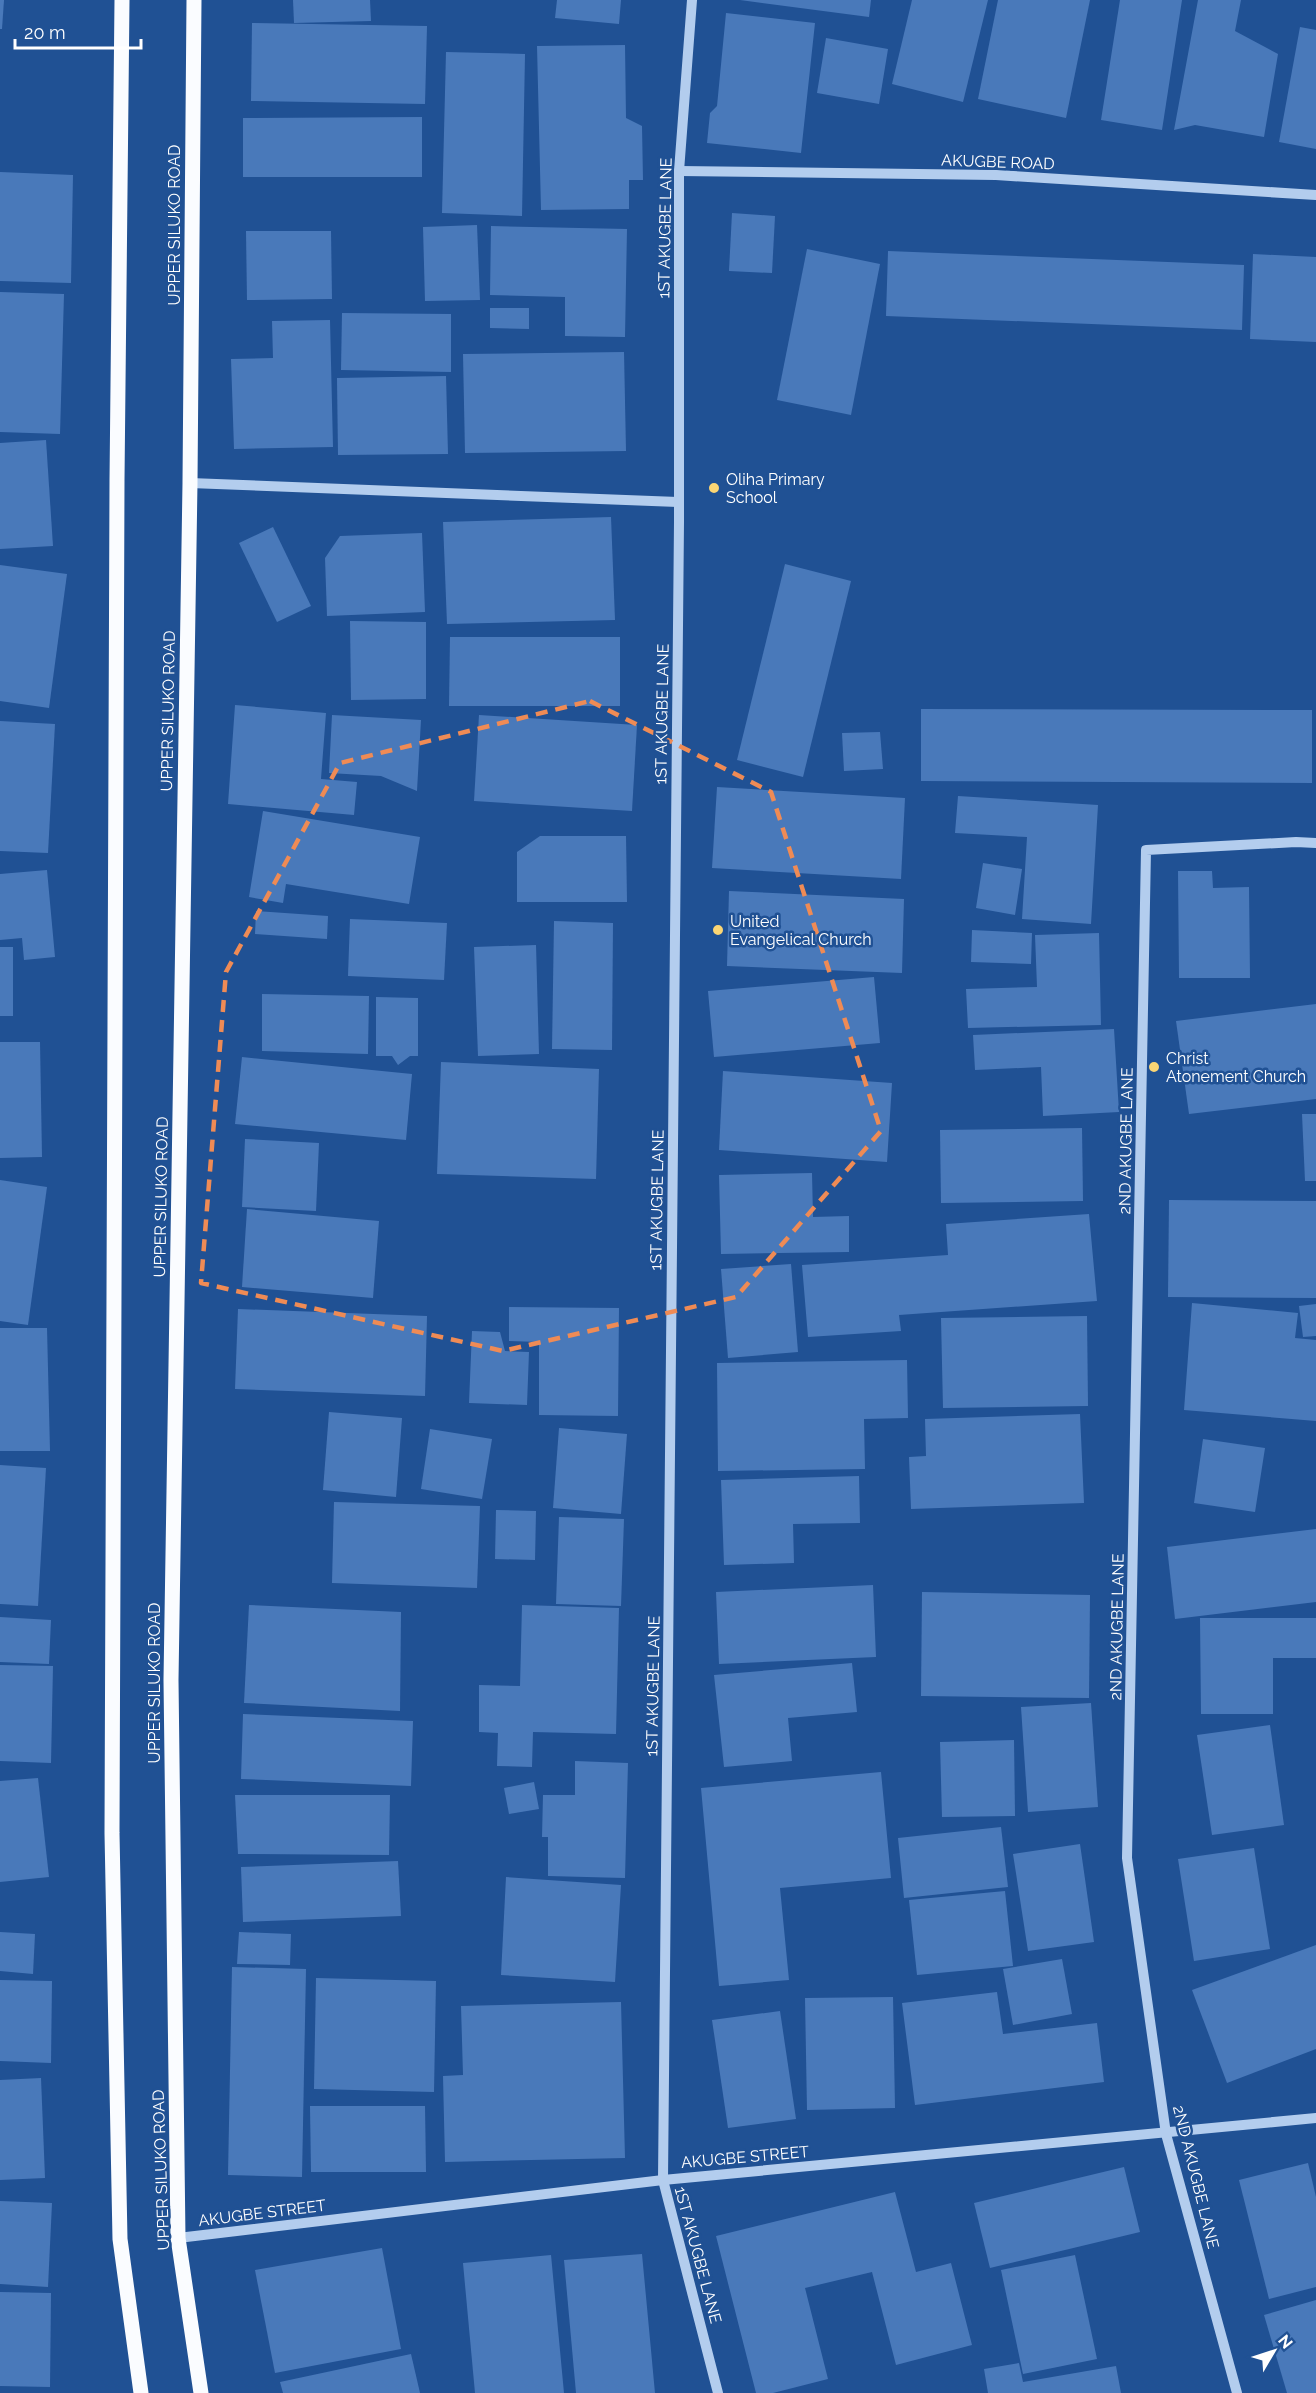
<svg xmlns="http://www.w3.org/2000/svg" width="1316" height="2393" viewBox="0 0 1316 2393" font-family="Raleway,sans-serif">
  <rect width="100%" height="100%" fill="#205194"/>
  <g fill="#4979ba">
    <polygon points="0,0 4,0 2,29 0,29"/>
    <polygon points="293,0 370,0 371,21 294,23"/>
    <polygon points="557,0 621,0 619,24 555,18"/>
    <polygon points="740,0 871,0 869,17"/>
    <polygon points="912,0 988,0 963,102 892,84"/>
    <polygon points="998,0 1090,0 1066,118 978,99"/>
    <polygon points="1120,0 1182,0 1162,130 1101,120"/>
    <polygon points="1198,0 1241,0 1235,31 1278,54 1264,137 1195,125 1174,130"/>
    <polygon points="726,13 815,23 801,153 707,143 710,113 717,106"/>
    <polygon points="252,23 427,26 425,104 251,101"/>
    <polygon points="1300,27 1316,30 1316,149 1279,142"/>
    <polygon points="826,38 888,49 879,104 817,93"/>
    <polygon points="625,45 626,118 642,126 643,180 629,180 629,209 541,210 537,46"/>
    <polygon points="446,52 525,54 522,216 442,213"/>
    <polygon points="422,117 422,177 243,177 243,118"/>
    <polygon points="0,172 73,175 71,283 0,281"/>
    <polygon points="732,213 775,216 772,273 729,271"/>
    <polygon points="477,225 480,300 425,301 423,227"/>
    <polygon points="491,226 627,229 625,337 565,336 565,297 490,295"/>
    <polygon points="246,231 331,231 332,299 247,300"/>
    <polygon points="807,249 880,264 851,415 777,400"/>
    <polygon points="888,251 1244,265 1242,330 886,316"/>
    <polygon points="1253,254 1316,257 1316,342 1250,339"/>
    <polygon points="0,292 64,294 60,434 0,432"/>
    <polygon points="490,308 529,308 529,329 490,328"/>
    <polygon points="342,313 451,314 451,372 341,370"/>
    <polygon points="330,320 333,447 234,449 231,359 273,358 272,321"/>
    <polygon points="624,352 626,451 465,453 463,354"/>
    <polygon points="446,376 448,454 338,455 337,378"/>
    <polygon points="46,440 53,546 0,549 0,443"/>
    <polygon points="611,517 615,620 447,624 443,522"/>
    <polygon points="273,527 311,606 277,622 239,543"/>
    <polygon points="422,533 425,612 327,616 325,558 340,536"/>
    <polygon points="785,564 851,581 803,777 737,760"/>
    <polygon points="0,565 67,574 49,708 0,701"/>
    <polygon points="350,621 426,622 426,699 351,700"/>
    <polygon points="450,637 620,637 620,706 449,706"/>
    <polygon points="235,705 326,713 321,779 357,782 354,815 228,804"/>
    <polygon points="921,709 1312,710 1312,783 921,781"/>
    <polygon points="332,715 421,720 417,791 381,776 329,773"/>
    <polygon points="479,715 637,725 632,811 474,801"/>
    <polygon points="0,721 55,724 48,853 0,851"/>
    <polygon points="880,732 883,769 844,771 842,733"/>
    <polygon points="717,787 905,798 901,879 712,868"/>
    <polygon points="958,796 1098,805 1091,924 1022,919 1027,837 955,833"/>
    <polygon points="263,811 420,837 409,904 286,884 283,903 249,897"/>
    <polygon points="540,836 626,836 627,902 517,902 517,852"/>
    <polygon points="983,863 1022,869 1015,915 976,908"/>
    <polygon points="47,870 55,957 24,960 22,938 0,940 0,874"/>
    <polygon points="1178,871 1212,871 1213,888 1249,887 1250,978 1179,978"/>
    <polygon points="729,891 904,899 902,973 727,966"/>
    <polygon points="256,911 328,916 327,939 255,934"/>
    <polygon points="350,919 447,923 444,980 348,976"/>
    <polygon points="554,921 613,923 612,1050 552,1049"/>
    <polygon points="972,930 1032,933 1031,964 971,962"/>
    <polygon points="1099,933 1101,1025 968,1028 966,989 1037,987 1035,935"/>
    <polygon points="536,945 539,1054 478,1056 474,947"/>
    <rect x="0" y="947" width="13" height="69"/>
    <polygon points="874,977 880,1043 714,1057 708,991"/>
    <polygon points="262,994 369,996 368,1054 262,1051"/>
    <polygon points="376,997 418,998 418,1056 410,1056 398,1065 392,1056 376,1056"/>
    <polygon points="1316,1004 1316,1099 1189,1114 1176,1021"/>
    <polygon points="1114,1029 1119,1112 1043,1116 1041,1067 975,1070 973,1035"/>
    <polygon points="0,1042 40,1042 42,1157 0,1158"/>
    <polygon points="242,1057 412,1074 406,1140 235,1124"/>
    <polygon points="441,1062 599,1069 596,1179 437,1174"/>
    <polygon points="723,1071 892,1083 887,1162 719,1150"/>
    <polygon points="1302,1114 1316,1114 1316,1181 1305,1181"/>
    <polygon points="1082,1128 1083,1201 941,1203 940,1130"/>
    <polygon points="245,1139 319,1143 316,1211 242,1207"/>
    <polygon points="812,1173 813,1217 849,1216 849,1252 721,1254 719,1175"/>
    <polygon points="0,1180 47,1187 28,1325 0,1321"/>
    <polygon points="1169,1200 1316,1201 1316,1298 1168,1297"/>
    <polygon points="247,1209 379,1221 373,1298 242,1287"/>
    <polygon points="1089,1214 1097,1301 899,1315 901,1331 808,1337 802,1265 948,1255 946,1224"/>
    <polygon points="791,1264 798,1352 728,1358 721,1269"/>
    <polygon points="1192,1303 1298,1313 1295,1338 1316,1340 1316,1421 1184,1410"/>
    <polygon points="1316,1304 1316,1336 1303,1337 1299,1306"/>
    <polygon points="509,1307 619,1308 618,1416 539,1415 539,1342 509,1341"/>
    <polygon points="238,1309 427,1316 425,1396 235,1389"/>
    <polygon points="1087,1316 1088,1406 943,1408 941,1318"/>
    <polygon points="0,1328 47,1328 50,1451 0,1451"/>
    <polygon points="472,1331 500,1332 505,1351 529,1352 527,1405 469,1403"/>
    <polygon points="907,1360 908,1418 864,1419 865,1469 718,1471 717,1363"/>
    <polygon points="329,1412 402,1418 396,1497 323,1490"/>
    <polygon points="1080,1414 1084,1503 911,1509 909,1457 926,1456 925,1419"/>
    <polygon points="559,1428 627,1434 621,1514 553,1508"/>
    <polygon points="430,1429 492,1439 482,1499 421,1489"/>
    <polygon points="1203,1439 1265,1448 1255,1512 1194,1503"/>
    <polygon points="0,1465 46,1468 38,1606 0,1604"/>
    <polygon points="859,1476 860,1523 793,1524 794,1563 724,1565 721,1480"/>
    <polygon points="334,1502 480,1506 477,1588 332,1583"/>
    <polygon points="496,1510 536,1511 535,1560 495,1559"/>
    <polygon points="559,1517 624,1519 621,1606 556,1604"/>
    <polygon points="1316,1529 1316,1602 1175,1619 1167,1547"/>
    <polygon points="873,1585 876,1657 719,1664 716,1592"/>
    <polygon points="922,1592 1090,1595 1089,1698 921,1696"/>
    <polygon points="249,1605 401,1612 400,1711 244,1703"/>
    <polygon points="522,1605 619,1608 616,1734 533,1732 532,1767 497,1766 498,1733 479,1732 479,1685 520,1686"/>
    <polygon points="0,1617 51,1620 49,1664 0,1662"/>
    <polygon points="1200,1618 1316,1618 1316,1658 1273,1658 1273,1714 1201,1714"/>
    <polygon points="852,1663 857,1712 788,1718 792,1761 724,1767 714,1675"/>
    <polygon points="0,1665 53,1666 51,1763 0,1761"/>
    <polygon points="1091,1703 1098,1807 1028,1812 1021,1707"/>
    <polygon points="243,1714 413,1721 411,1786 241,1779"/>
    <polygon points="1270,1725 1284,1825 1212,1835 1197,1735"/>
    <polygon points="1014,1740 1015,1816 942,1817 940,1742"/>
    <polygon points="575,1761 628,1763 625,1878 548,1876 548,1837 542,1837 543,1795 575,1795"/>
    <polygon points="881,1772 891,1878 780,1888 789,1980 719,1986 701,1788"/>
    <polygon points="38,1778 49,1877 0,1882 0,1781"/>
    <polygon points="534,1782 539,1809 509,1814 504,1788"/>
    <polygon points="235,1795 390,1795 389,1855 238,1854"/>
    <polygon points="1001,1827 1008,1887 904,1898 898,1838"/>
    <polygon points="1080,1844 1094,1942 1028,1951 1013,1854"/>
    <polygon points="1254,1848 1270,1949 1194,1961 1178,1859"/>
    <polygon points="398,1861 401,1916 243,1922 241,1867"/>
    <polygon points="506,1877 621,1885 615,1982 501,1975"/>
    <polygon points="1005,1891 1013,1966 917,1975 909,1900"/>
    <polygon points="0,1932 35,1934 33,1974 0,1971"/>
    <polygon points="239,1932 291,1934 290,1965 237,1964"/>
    <polygon points="1316,1945 1316,2049 1227,2083 1192,1990"/>
    <polygon points="1062,1959 1072,2014 1013,2025 1003,1969"/>
    <polygon points="232,1967 306,1969 302,2177 228,2175"/>
    <polygon points="316,1978 436,1981 434,2092 314,2089"/>
    <polygon points="0,1980 52,1981 51,2063 0,2061"/>
    <polygon points="997,1992 1003,2034 1097,2023 1104,2082 915,2105 902,2003"/>
    <polygon points="893,1997 895,2108 807,2110 805,1998"/>
    <polygon points="621,2002 625,2158 445,2162 443,2076 463,2075 461,2006"/>
    <polygon points="780,2011 796,2119 728,2128 712,2020"/>
    <polygon points="41,2078 45,2178 0,2180 0,2080"/>
    <polygon points="310,2106 425,2106 426,2172 311,2172"/>
    <polygon points="1308,2163 1316,2197 1316,2287 1269,2299 1239,2180"/>
    <polygon points="1124,2167 1140,2232 990,2268 974,2203"/>
    <polygon points="895,2192 916,2272 951,2263 972,2345 896,2365 872,2272 805,2288 828,2379 773,2393 756,2393 716,2236"/>
    <polygon points="0,2201 52,2203 48,2287 0,2284"/>
    <polygon points="382,2248 401,2349 275,2373 255,2270"/>
    <polygon points="642,2254 655,2393 576,2393 564,2260"/>
    <polygon points="551,2255 564,2393 475,2393 463,2263"/>
    <polygon points="1075,2255 1097,2359 1023,2374 1001,2270"/>
    <polygon points="0,2292 51,2293 50,2387 0,2386"/>
    <polygon points="1316,2300 1316,2393 1287,2393 1264,2315"/>
    <polygon points="411,2354 420,2393 283,2393 280,2382"/>
    <polygon points="1019,2363 1023,2382 1116,2366 1121,2393 988,2393 984,2369"/>
  </g>
  <g fill="none" stroke-linecap="round" stroke-linejoin="round">
    <g stroke="#b3cdee" stroke-width="10">
      <polyline points="692,0 679,171 679,522 663,2180 718,2393"/>
      <polyline points="679,171 996,175 1316,195"/>
      <polyline points="190,483 678,502"/>
      <polyline points="178,2238 663,2180 1316,2118"/>
      <polyline points="1237,2393 1166,2134 1127,1858 1146,850 1296,842 1316,843"/>
    </g>
    <g stroke="#fafcff" stroke-width="15">
      <polyline points="122,0 117,481 112,1833 120,2239 141,2393"/>
      <polyline points="194,0 190,483 171,1680 178,2238 201,2393"/>
    </g>
  </g>
  <path fill="none" stroke="#ef8b55" stroke-width="4.5" stroke-dasharray="12 8" stroke-linejoin="round" d="M590,701l181,91 110,339 -145,166 -233,54 -302,-68 25,-311 114,-209z"/>
  <g fill="#fbd674" stroke="#205194" stroke-width="2">
    <circle cx="714" cy="488" r="6"/>
    <circle cx="718" cy="930" r="6"/>
    <circle cx="1154" cy="1067" r="6"/>
  </g>
  <g text-anchor="middle" dominant-baseline="central" stroke-width="5" stroke-linejoin="round" paint-order="stroke">
    <g font-size="16" fill="#fff" stroke="#205194">
      <text transform="translate(998 162) rotate(2)">AKUGBE ROAD</text>
      <text transform="translate(174 225) rotate(-90)">UPPER SILUKO ROAD</text>
      <text transform="translate(665 228) rotate(-89)">1ST AKUGBE LANE</text>
      <text transform="translate(168 711) rotate(-89)">UPPER SILUKO ROAD</text>
      <text transform="translate(662 714) rotate(-89)">1ST AKUGBE LANE</text>
      <text transform="translate(1126 1141) rotate(-89)">2ND AKUGBE LANE</text>
      <text transform="translate(161 1197) rotate(-89)">UPPER SILUKO ROAD</text>
      <text transform="translate(657 1200) rotate(-89)">1ST AKUGBE LANE</text>
      <text transform="translate(1117 1627) rotate(-89)">2ND AKUGBE LANE</text>
      <text transform="translate(154 1683) rotate(-90)">UPPER SILUKO ROAD</text>
      <text transform="translate(653 1686) rotate(-89)">1ST AKUGBE LANE</text>
      <text transform="translate(745 2157) rotate(-5)">AKUGBE STREET</text>
      <text transform="translate(161 2170) rotate(-92)">UPPER SILUKO ROAD</text>
      <text transform="translate(1196 2177) rotate(76)">2ND AKUGBE LANE</text>
      <text transform="translate(262 2213) rotate(-7)">AKUGBE STREET</text>
      <text transform="translate(698 2255) rotate(75)">1ST AKUGBE LANE</text>
    </g>
    <g font-size="16" fill="#fff" stroke="#205194" text-anchor="start">
      <text x="726" y="479">Oliha Primary<tspan x="726" dy="18">School</tspan></text>
      <text x="730" y="921">United<tspan x="730" dy="18">Evangelical Church</tspan></text>
      <text x="1166" y="1058">Christ<tspan x="1166" dy="18">Atonement Church</tspan></text>
    </g>
  </g>
  <g transform="translate(1274 2351) rotate(51)" stroke="#205194" stroke-width="4.5" paint-order="stroke">
  <path d="M0-4.5L10 22L0 15L-10 22Z" fill="#ffffff"/>
  <text y="-9" font-size="16" font-weight="bold" text-anchor="middle" fill="#ffffff">N</text>
  </g>
  <path d="M15 39v9h126v-9" fill="none" stroke="#ffffff" stroke-width="3"/>
  <text x="24" y="39" font-size="18" fill="#ffffff" stroke="#205194" stroke-width="4.5" paint-order="stroke">20 m</text>
</svg>
